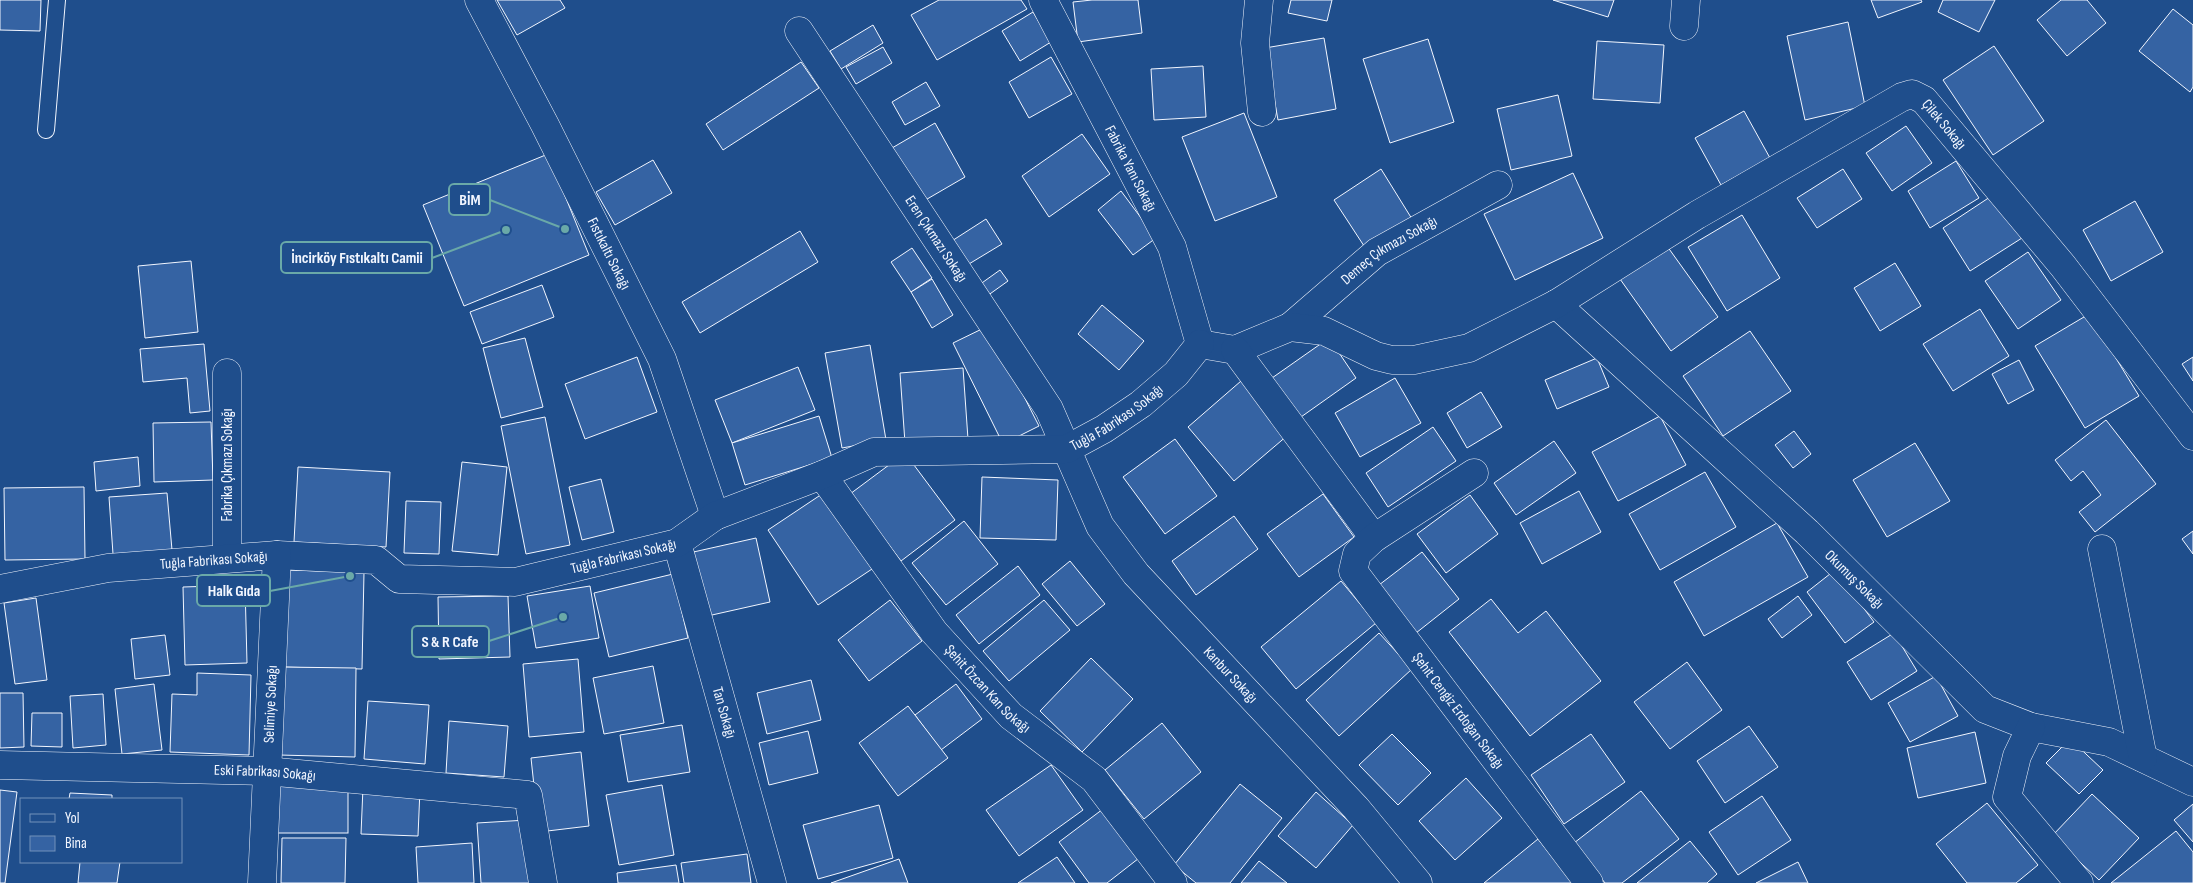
<svg xmlns="http://www.w3.org/2000/svg" width="2193" height="883" viewBox="0 0 2193 883" font-family="'Sofia Sans Condensed',sans-serif">
  <rect width="100%" height="100%" fill="#1f4e8c"/>
  <g fill="#3563a3" stroke="#f2f6ff">
    <polygon points="0,0 41,0 40,31 0,30"/>
    <polygon points="497,0 560,0 565,8 517,35"/>
    <polygon points="939,0 1021,0 1027,9 937,60 911,15"/>
    <polygon points="1092,0 1138,0 1142,33 1078,42 1073,2"/>
    <polygon points="1291,0 1332,0 1327,21 1288,13"/>
    <polygon points="1553,0 1614,0 1608,17"/>
    <polygon points="1871,0 1921,0 1922,2 1878,18"/>
    <polygon points="1943,0 1995,0 1979,32 1938,12"/>
    <polygon points="2061,0 2087,0 2106,23 2067,56 2037,20"/>
    <polygon points="2173,9 2193,25 2193,87 2190,92 2139,51"/>
    <polygon points="1033,12 1051,42 1020,61 1002,31"/>
    <polygon points="1848,22 1865,106 1805,120 1787,36"/>
    <polygon points="873,25 883,43 841,69 830,51"/>
    <polygon points="1324,38 1336,109 1278,120 1265,48"/>
    <polygon points="1428,39 1454,122 1390,143 1363,59"/>
    <polygon points="1597,41 1664,45 1660,103 1593,99"/>
    <polygon points="1994,46 2044,121 1993,155 1943,80"/>
    <polygon points="883,47 892,63 856,84 846,67"/>
    <polygon points="1051,57 1072,94 1029,118 1009,82"/>
    <polygon points="801,62 819,88 723,150 706,124"/>
    <polygon points="1203,66 1206,117 1154,120 1151,69"/>
    <polygon points="926,82 940,106 905,125 892,102"/>
    <polygon points="1558,95 1572,156 1511,170 1497,109"/>
    <polygon points="1744,111 1770,158 1721,185 1695,138"/>
    <polygon points="1244,113 1277,197 1215,221 1182,137"/>
    <polygon points="935,123 965,177 922,202 892,148"/>
    <polygon points="1906,126 1932,163 1892,191 1866,153"/>
    <polygon points="1082,134 1110,174 1049,217 1022,176"/>
    <polygon points="548,154 589,255 464,306 423,205"/>
    <polygon points="653,160 672,193 615,225 596,192"/>
    <polygon points="1956,161 1979,198 1930,228 1908,191"/>
    <polygon points="1381,169 1412,219 1366,249 1334,200"/>
    <polygon points="1843,169 1862,199 1817,228 1797,198"/>
    <polygon points="1573,173 1603,238 1515,280 1484,214"/>
    <polygon points="1121,191 1156,238 1133,255 1098,210"/>
    <polygon points="1993,195 2022,238 1970,271 1943,228"/>
    <polygon points="2135,201 2163,252 2111,281 2083,230"/>
    <polygon points="1742,215 1780,278 1727,311 1688,247"/>
    <polygon points="986,219 1002,244 959,270 944,246"/>
    <polygon points="800,231 818,262 700,333 682,302"/>
    <polygon points="1667,246 1718,317 1671,351 1620,279"/>
    <polygon points="912,248 932,278 911,292 891,262"/>
    <polygon points="2028,252 2061,300 2018,329 1985,281"/>
    <polygon points="191,261 198,332 145,338 138,266"/>
    <polygon points="1895,263 1921,306 1880,331 1854,288"/>
    <polygon points="1000,270 1008,281 987,296 979,285"/>
    <polygon points="932,279 953,315 932,328 911,292"/>
    <polygon points="542,285 554,317 482,344 470,312"/>
    <polygon points="1102,305 1144,341 1119,370 1078,334"/>
    <polygon points="1980,309 2009,356 1953,391 1923,344"/>
    <polygon points="2089,314 2139,396 2085,428 2035,346"/>
    <polygon points="988,326 1039,426 1003,444 953,343"/>
    <polygon points="1750,331 1791,391 1723,436 1683,376"/>
    <polygon points="525,338 543,407 501,418 483,348"/>
    <polygon points="1329,338 1356,378 1301,417 1272,378"/>
    <polygon points="204,344 210,411 190,413 187,378 143,382 140,349"/>
    <polygon points="870,345 886,440 842,448 825,353"/>
    <polygon points="637,357 657,412 585,439 565,384"/>
    <polygon points="2193,357 2193,381 2182,364"/>
    <polygon points="1597,358 1609,387 1557,409 1545,380"/>
    <polygon points="2019,360 2034,390 2008,404 1992,374"/>
    <polygon points="798,367 815,410 732,443 715,400"/>
    <polygon points="963,368 968,439 905,443 900,373"/>
    <polygon points="1395,378 1421,423 1360,457 1335,413"/>
    <polygon points="1241,381 1288,435 1234,481 1188,427"/>
    <polygon points="1481,392 1502,427 1467,448 1447,413"/>
    <polygon points="819,416 832,458 745,485 732,443"/>
    <polygon points="1660,416 1686,465 1618,501 1592,452"/>
    <polygon points="545,417 570,545 526,554 501,426"/>
    <polygon points="2106,420 2156,484 2095,532 2079,512 2101,495 2083,471 2071,481 2055,460"/>
    <polygon points="211,422 213,480 154,482 153,423"/>
    <polygon points="1433,427 1456,461 1388,507 1366,473"/>
    <polygon points="1794,431 1811,454 1793,468 1775,445"/>
    <polygon points="1175,439 1217,496 1165,534 1123,477"/>
    <polygon points="1554,441 1576,473 1516,515 1494,483"/>
    <polygon points="1915,443 1950,501 1887,537 1853,480"/>
    <polygon points="905,453 955,520 901,561 850,494"/>
    <polygon points="138,457 140,486 96,491 94,462"/>
    <polygon points="462,462 507,467 498,555 452,551"/>
    <polygon points="298,467 390,472 386,547 294,542"/>
    <polygon points="1705,472 1736,527 1660,570 1629,514"/>
    <polygon points="982,477 1058,480 1056,540 980,538"/>
    <polygon points="601,479 614,532 582,540 569,487"/>
    <polygon points="84,487 85,559 5,560 4,488"/>
    <polygon points="1579,491 1601,532 1542,564 1520,523"/>
    <polygon points="825,492 875,567 818,605 768,530"/>
    <polygon points="167,493 172,550 113,554 109,497"/>
    <polygon points="1323,494 1354,537 1299,577 1267,534"/>
    <polygon points="1470,495 1498,534 1446,573 1417,534"/>
    <polygon points="406,501 441,502 439,554 404,553"/>
    <polygon points="1234,516 1258,549 1196,595 1172,561"/>
    <polygon points="964,521 998,564 946,605 912,563"/>
    <polygon points="1777,523 1808,577 1704,636 1674,582"/>
    <polygon points="2193,531 2193,554 2182,539"/>
    <polygon points="756,538 770,602 703,617 689,553"/>
    <polygon points="1422,552 1459,599 1416,633 1379,585"/>
    <polygon points="1070,561 1105,604 1077,626 1042,584"/>
    <polygon points="1018,566 1040,595 979,644 956,615"/>
    <polygon points="283,570 364,572 362,669 281,667"/>
    <polygon points="1835,570 1874,622 1845,643 1807,592"/>
    <polygon points="673,574 688,638 609,657 594,593"/>
    <polygon points="1341,581 1376,623 1296,689 1261,647"/>
    <polygon points="245,585 247,663 185,665 183,587"/>
    <polygon points="590,586 599,638 536,648 527,596"/>
    <polygon points="508,596 510,657 439,659 438,597"/>
    <polygon points="1798,596 1812,615 1782,638 1768,619"/>
    <polygon points="36,598 47,680 15,684 4,603"/>
    <polygon points="1491,599 1518,633 1546,611 1601,681 1530,736 1449,632"/>
    <polygon points="890,600 922,641 869,681 838,640"/>
    <polygon points="1044,600 1070,630 1009,681 983,651"/>
    <polygon points="1379,633 1412,669 1339,736 1306,700"/>
    <polygon points="1894,633 1917,671 1871,700 1847,662"/>
    <polygon points="165,635 170,675 135,679 131,639"/>
    <polygon points="1091,658 1133,699 1082,752 1040,711"/>
    <polygon points="578,659 584,732 529,737 523,664"/>
    <polygon points="1687,662 1722,710 1670,749 1634,702"/>
    <polygon points="653,666 664,723 604,734 593,678"/>
    <polygon points="281,667 356,668 355,757 279,755"/>
    <polygon points="197,673 251,675 249,755 170,752 172,694 197,695"/>
    <polygon points="1936,676 1958,716 1910,742 1888,703"/>
    <polygon points="811,680 821,720 767,734 757,693"/>
    <polygon points="154,684 162,750 122,754 115,689"/>
    <polygon points="956,684 982,719 941,750 915,715"/>
    <polygon points="0,693 23,693 24,747 0,748"/>
    <polygon points="103,694 106,745 73,748 70,696"/>
    <polygon points="368,701 429,705 425,764 364,759"/>
    <polygon points="908,706 948,758 898,796 859,743"/>
    <polygon points="32,713 62,713 62,747 31,746"/>
    <polygon points="449,721 508,726 504,777 446,773"/>
    <polygon points="1162,723 1201,772 1144,819 1105,770"/>
    <polygon points="682,725 690,772 628,782 620,735"/>
    <polygon points="1749,726 1778,767 1725,803 1697,761"/>
    <polygon points="808,731 818,773 769,785 759,743"/>
    <polygon points="1975,732 1986,783 1918,798 1907,748"/>
    <polygon points="1392,734 1431,773 1398,805 1359,765"/>
    <polygon points="1591,734 1625,782 1564,824 1531,775"/>
    <polygon points="2070,739 2103,770 2079,794 2046,763"/>
    <polygon points="581,752 589,826 539,832 531,758"/>
    <polygon points="1051,765 1083,810 1019,856 986,810"/>
    <polygon points="1466,778 1502,818 1455,860 1419,821"/>
    <rect x="275" y="783" width="73" height="50"/>
    <polygon points="1240,784 1282,818 1230,883 1196,883 1174,865"/>
    <polygon points="662,785 674,855 619,865 606,795"/>
    <polygon points="363,787 420,789 418,836 361,834"/>
    <polygon points="0,790 17,792 5,883 0,883"/>
    <polygon points="1641,791 1679,839 1622,883 1605,883 1574,843"/>
    <polygon points="1316,792 1353,825 1316,868 1278,836"/>
    <polygon points="70,793 112,795 112,799 69,799"/>
    <polygon points="2092,794 2139,838 2099,880 2052,836"/>
    <polygon points="1762,796 1791,840 1738,875 1709,832"/>
    <polygon points="1987,803 2038,865 2016,883 1967,883 1936,844"/>
    <polygon points="2193,804 2193,842 2174,820"/>
    <polygon points="879,805 893,858 818,879 803,825"/>
    <polygon points="1107,806 1143,855 1107,883 1089,883 1059,842"/>
    <polygon points="527,820 530,883 481,883 477,823"/>
    <polygon points="2176,831 2193,852 2193,883 2111,883"/>
    <polygon points="282,838 346,838 345,883 281,883"/>
    <polygon points="1538,839 1573,883 1484,883"/>
    <polygon points="1690,841 1717,874 1707,883 1637,883"/>
    <polygon points="472,843 474,883 418,883 416,847"/>
    <polygon points="747,854 751,883 684,883 681,863"/>
    <polygon points="1057,857 1075,883 1018,883"/>
    <polygon points="899,859 908,883 831,883"/>
    <polygon points="1259,861 1287,883 1241,883"/>
    <polygon points="80,862 120,862 117,883 78,883"/>
    <polygon points="1798,862 1808,883 1756,883"/>
    <polygon points="676,865 679,883 618,883 617,873"/>
  </g>
  <g fill="none" stroke-linecap="round" stroke-linejoin="round">
    <defs>
      <polyline id="service" points="46,130 57,0"/>
      <g id="minor">
        <path id="s1" d="M479,0l66,125 117,234 53,157"/>
        <path id="s2" d="M1043,0l129,247 28,97"/>
        <polyline points="1259,0 1255,43 1262,112"/>
        <polyline points="1684,26 1686,0"/>
        <path id="s3" d="M799,31l250,378 51,117 36,48 220,234 62,75"/>
        <path id="s4" d="M1556,304l251,228 178,177 46,18 78,15 84,40"/>
        <path id="s5" d="M1290,327l87,-75 121,-67"/>
        <path id="s6" d="M1200,344l35,6 55,-23 34,4 52,25 16,4h22l55,-12 87,-44 141,-89 205,-118 10,-3 12,6 139,166 130,170"/>
        <polyline points="1235,350 1374,538"/>
        <polyline points="227,373 227,558"/>
        <path id="s7" d="M1474,473l-100,65 -17,16 -4,17 236,312"/>
        <path id="s8" d="M822,475l112,157 77,84 83,63 79,104"/>
        <path id="s9" d="M677,543l95,340"/>
        <polyline points="2102,549 2143,758"/>
        <path id="s10" d="M0,589l108,-21 169,-13 99,5 23,19 116,3 162,-39 38,-27 107,-41 52,-23 193,-3 37,-20 37,-25 35,-30 24,-30"/>
        <polyline points="2031,727 2017,756 2007,797 2079,883"/>
        <path id="s11" d="M0,765l266,6 262,24 15,88"/>
        <path id="s12" d="M262,883l15,-328"/>
      </g>
    </defs>
    <use href="#service" stroke="#f2f6ff" stroke-width="18"/>
    <use href="#minor" stroke="#f2f6ff" stroke-width="29"/>
    <use href="#service" stroke="#1f4e8c" stroke-width="16"/>
    <use href="#minor" stroke="#1f4e8c" stroke-width="28"/>
  </g>
  <g text-anchor="middle" dominant-baseline="central" stroke-width="4" stroke-linejoin="round" paint-order="stroke">
    <g font-size="15" fill="#f2f6ff" stroke="#1f4e8c">
      <text stroke="none"><textPath href="#s6" startOffset="838">Çilek Sokağı</textPath></text>
      <text stroke="none"><textPath href="#s2" startOffset="190">Fabrika Yanı Sokağı</textPath></text>
      <text stroke="none"><textPath href="#s3" startOffset="249">Eren Çıkmazı Sokağı</textPath></text>
      <text stroke="none"><textPath href="#s5" startOffset="126">Demeç Çıkmazı Sokağı</textPath></text>
      <text stroke="none"><textPath href="#s1" startOffset="285">Fıstıkaltı Sokağı</textPath></text>
      <text stroke="none"><textPath href="#s10" startOffset="1161">Tuğla Fabrikası Sokağı</textPath></text>
      <text transform="translate(227 465) rotate(-90)">Fabrika Çıkmazı Sokağı</text>
      <text stroke="none"><textPath href="#s10" startOffset="636">Tuğla Fabrikası Sokağı</textPath></text>
      <text stroke="none"><textPath href="#s10" startOffset="216">Tuğla Fabrikası Sokağı</textPath></text>
      <text stroke="none"><textPath href="#s4" startOffset="406">Okumuş Sokağı</textPath></text>
      <text stroke="none"><textPath href="#s3" startOffset="779">Kanbur Sokağı</textPath></text>
      <text stroke="none"><textPath href="#s8" startOffset="271">Şehit Özcan Kan Sokağı</textPath></text>
      <text stroke="none"><textPath href="#s12" startOffset="179">Selimiye Sokağı</textPath></text>
      <text stroke="none"><textPath href="#s7" startOffset="335">Şehit Cengiz Erdoğan Sokağı</textPath></text>
      <text stroke="none"><textPath href="#s9" startOffset="176">Tan Sokağı</textPath></text>
      <text stroke="none"><textPath href="#s11" startOffset="265">Eski Fabrikası Sokağı</textPath></text>
    </g>
  </g>
  <path fill="none" stroke="#6aa9a8" stroke-width="2" d="M565 229L490 200M506 230L432 258M350 576L270 591M563 617L489 641"/>
  <g fill="#6aa9a8" stroke="#1f4e8c" stroke-width="2">
    <circle cx="565" cy="229" r="5"/>
    <circle cx="506" cy="230" r="5"/>
    <circle cx="350" cy="576" r="5"/>
    <circle cx="563" cy="617" r="5"/>
  </g>
  <g fill="#1f4e8c" stroke="#6aa9a8" stroke-width="2">
    <rect x="449" y="184" width="41" height="31" rx="5"/>
    <rect x="281" y="242" width="151" height="31" rx="5"/>
    <rect x="197" y="575" width="73" height="31" rx="5"/>
    <rect x="412" y="626" width="77" height="31" rx="5"/>
  </g>
  <g font-size="16" text-anchor="middle" font-weight="bold" fill="#f2f6ff">
    <text x="470" y="205">BİM</text>
    <text x="357" y="263">İncirköy Fıstıkaltı Camii</text>
    <text x="234" y="596">Halk Gıda</text>
    <text x="450" y="647">S &amp; R Cafe</text>
  </g>
  <rect x="20" y="798" width="162" height="65" fill="#1f4e8c" stroke="#7391ba"/>
  <rect x="30" y="814" width="25" height="8" fill="#1f4e8c" stroke="#7391ba"/>
  <text x="65" y="823" font-size="15" fill="#f2f6ff">Yol</text>
  <rect x="30" y="836" width="25" height="15" fill="#3563a3" stroke="#7391ba"/>
  <text x="65" y="848" font-size="15" fill="#f2f6ff">Bina</text>
</svg>
